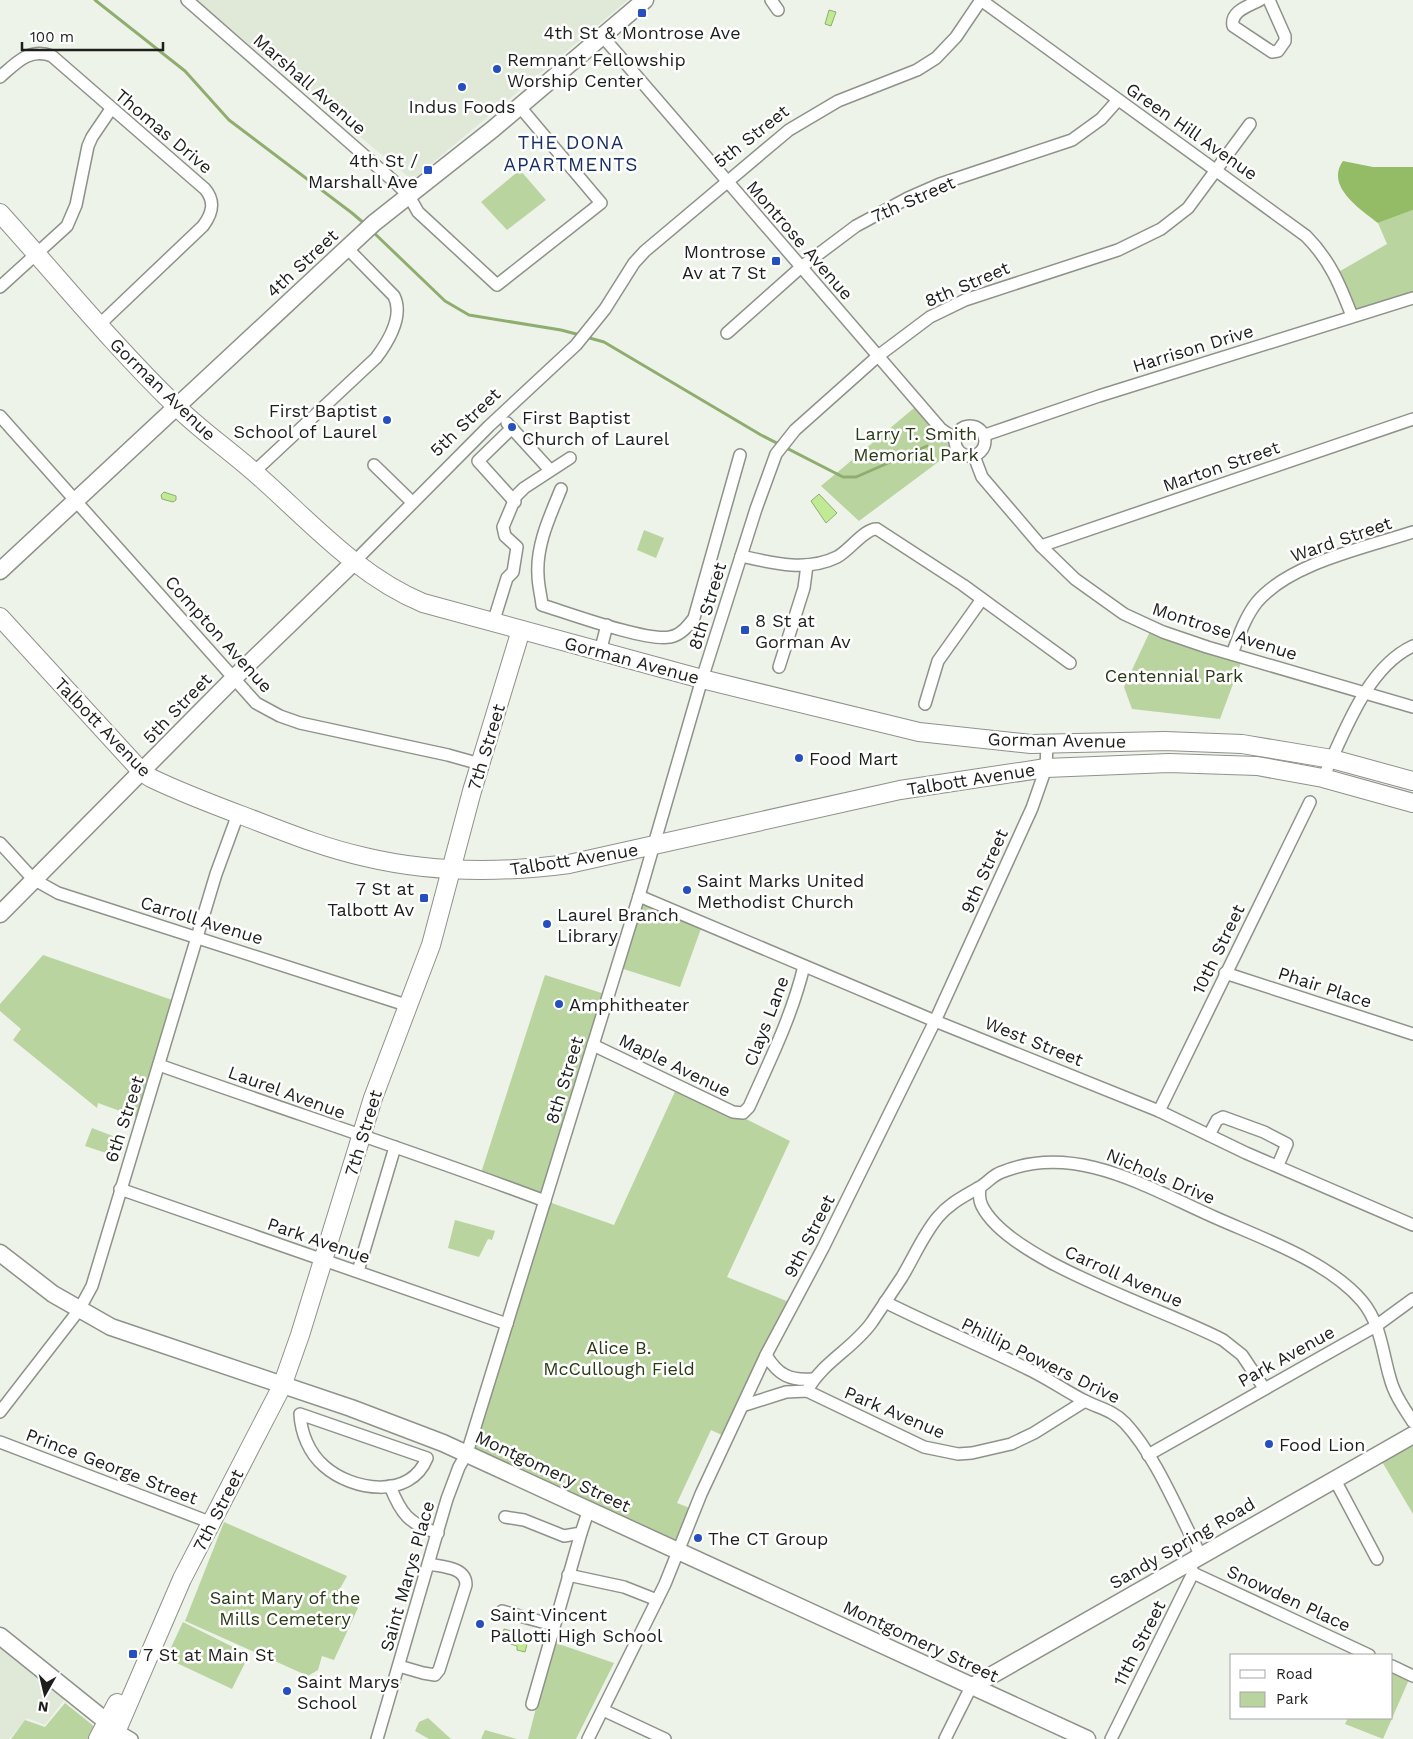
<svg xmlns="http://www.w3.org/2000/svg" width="1413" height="1739" viewBox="0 0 1413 1739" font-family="'Work Sans',sans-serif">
  <rect width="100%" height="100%" fill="#eef3ea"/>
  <g fill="#e0e8d8">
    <polygon points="196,0 628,0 412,180"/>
    <polygon points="0,1644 67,1696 45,1725 27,1718 9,1739 0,1739"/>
  </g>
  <g fill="#bad4a0">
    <polygon points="520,170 546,200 507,230 481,202"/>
    <polygon points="1413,210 1413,297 1352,316 1335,274 1387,244 1378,223"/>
    <polygon points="920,403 955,439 957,448 859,521 821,486"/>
    <polygon points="644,530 664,538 656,558 637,550"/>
    <polygon points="1152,627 1243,657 1220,719 1132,709 1124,687"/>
    <polygon points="639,896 703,923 680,987 617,967"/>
    <polygon points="43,955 178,1002 142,1119 98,1103 97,1108 13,1040 21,1029 0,1011 0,1004"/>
    <polygon points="545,975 608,995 546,1201 614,1225 678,1085 790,1141 727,1277 794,1304 728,1438 711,1430 677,1503 695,1510 678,1551 467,1453 545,1201 480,1176"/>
    <polygon points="92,1128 118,1138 112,1155 85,1146"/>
    <polygon points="455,1220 495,1231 492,1240 488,1239 479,1257 448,1248"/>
    <polygon points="1413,1435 1413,1514 1378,1455"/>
    <polygon points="224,1522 347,1576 337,1594 358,1608 334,1660 322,1656 318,1670 308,1676 185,1621"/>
    <polygon points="183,1622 249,1655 232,1689 166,1658"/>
    <polygon points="553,1642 614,1663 576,1739 528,1739"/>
    <polygon points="1392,1666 1411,1675 1383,1739 1345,1724 1348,1718 1392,1718"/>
    <polygon points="65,1703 110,1739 11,1739 25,1720 45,1727"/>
    <polygon points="428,1718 451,1739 429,1739 415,1731 419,1722"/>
    <polygon points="485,1730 517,1739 481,1739"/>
  </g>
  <path fill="#94bc67" d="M1343,161l30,6h40v43l-35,13c-18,-14 -53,-37 -35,-62z"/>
  <g fill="#c0ea93" stroke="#8fad6f">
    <polygon points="829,10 836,12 831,26 825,24"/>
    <polygon points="164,492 176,496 176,500 173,502 162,499 161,495"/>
    <polygon points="819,494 837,513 826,523 811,501"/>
    <polygon points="504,1629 529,1636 525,1652 517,1650 517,1646 501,1641"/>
  </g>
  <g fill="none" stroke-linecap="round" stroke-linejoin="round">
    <g stroke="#8fad6f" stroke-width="3">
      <polyline points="95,0 185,71 229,120 352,213 366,225"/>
      <polyline points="372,231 445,301 469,315 561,330 580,335"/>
      <polyline points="586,337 604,342 761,435 843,477 856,477 927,446"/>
    </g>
    <defs>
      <g id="street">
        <polyline points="187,0 397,184 409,196 418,212 497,285 601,203 520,107"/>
        <polyline points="771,0 778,10"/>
        <path d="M1260,0c-11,6 -30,11 -27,26l39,26 6,-1 7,-10v-5l-16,-36"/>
        <polyline points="603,37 941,429 955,439"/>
        <path d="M0,77c16,-14 30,-30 52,-21l153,133c11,13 7,25 -2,37l-104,99"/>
        <polyline points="0,287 67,226 76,205 88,146 92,137 111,109"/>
        <polyline points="727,333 800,268 856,226 908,198 940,184 1072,140 1101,119 1118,100"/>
        <polyline points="0,416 256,703 280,716 300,723 448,755 480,764"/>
        <polyline points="507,423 550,470"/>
        <circle cx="970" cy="441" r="15"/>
        <polyline points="512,428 478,461 515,502"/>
        <polyline points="985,435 1099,396 1413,298"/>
        <polyline points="974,456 982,477 1041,546 1075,579 1124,614 1163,632 1207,647 1413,707"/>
        <polyline points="374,465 412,502"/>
        <path d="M254,472l122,-114c12,-16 28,-42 18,-62l-46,-47"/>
        <path d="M561,489c-11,27 -25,56 -23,86 0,10 3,20 4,30 26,8 105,37 128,32 11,-2 18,-11 24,-19l46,-163"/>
        <polyline points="1041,546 1413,419"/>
        <path d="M741,556c31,7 66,16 96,1 12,-6 28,-29 40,-28l86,56 107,78"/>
        <path d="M355,561l134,-135 87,-81 29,-36 29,-46 11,-12 144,-121 49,-29 79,-31 19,-12 20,-21 25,-37 325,236c24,24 34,49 46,80"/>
        <polyline points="493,623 507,578 513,572 517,547 505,536 503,527 516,496 524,488 570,458"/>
        <polyline points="600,652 607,625"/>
        <path d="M1232,654c7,-18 13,-37 25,-52 33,-39 108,-54 156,-70"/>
        <polyline points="779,667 804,588 807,565"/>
        <polyline points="925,704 938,661 982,599"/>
        <path d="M1323,778c21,-44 43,-110 90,-132"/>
        <polyline points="0,843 33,879 58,893 409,1006"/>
        <polyline points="639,896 935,1021 1159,1111 1246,1153 1413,1225"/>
        <polyline points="1225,973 1413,1034"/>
        <path d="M593,1045l140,67 10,1 6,-6c21,-47 43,-91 55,-141"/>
        <path d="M159,1065c129,46 259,88 386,136"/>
        <polyline points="1159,1111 1310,802"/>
        <polyline points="1209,1135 1217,1120 1223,1117 1264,1132 1287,1144 1278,1165"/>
        <path d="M980,1188c-1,6 -1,12 2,18 28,56 183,103 241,134l19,15 22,33"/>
        <polyline points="120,1189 507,1324"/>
        <polyline points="358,1271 395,1147"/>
        <path d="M885,1302c46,23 94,43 141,66 20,9 39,23 59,33 14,7 29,10 40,22 31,33 54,91 75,131"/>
        <path d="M766,1355c12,20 24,26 47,24"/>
        <path d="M807,1391c15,-29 46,-42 65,-69 10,-15 20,-30 30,-45 12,-20 21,-42 36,-60 12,-14 25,-20 40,-29 9,-4 14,-13 24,-16 74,-30 146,16 212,45 47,21 114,44 148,84 19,23 20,50 28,77 4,16 14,30 23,44"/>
        <polyline points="745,1405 786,1392 807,1391 924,1447 958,1454 972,1453 1011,1444 1034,1433 1085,1401"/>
        <polyline points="0,1412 79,1310 92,1286 216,874 238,814"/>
        <path d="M300,1414l127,44c-17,42 -75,33 -103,8 -15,-13 -23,-33 -24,-52z"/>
        <polyline points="0,1442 212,1523"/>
        <polyline points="1148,1455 1376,1326 1413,1299"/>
        <polyline points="1335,1480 1377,1559"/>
        <path d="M390,1486c11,28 19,38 48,47"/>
        <polyline points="505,1517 524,1520 564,1536 581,1533 589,1509"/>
        <polyline points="1193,1573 1369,1655"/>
        <polyline points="568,1575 624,1587 657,1600"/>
        <polyline points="502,1611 553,1625"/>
        <path d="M399,1666l24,7 12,2 4,-5 27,-85c0,-18 -23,-18 -37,-21"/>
        <polyline points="1392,1666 1413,1676"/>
        <polyline points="532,1704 581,1533"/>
        <polyline points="603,1710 665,1739"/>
        <polyline points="117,1730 132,1739"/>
        <polyline points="377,1739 447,1499 459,1467 467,1453 639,896 702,679 756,509 776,454 795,430 878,356 930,317 965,300 1118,250 1161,229 1188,208 1250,124"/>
        <polyline points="588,1739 665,1584 701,1494 766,1355 823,1248 935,1021 1032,808 1046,768 1047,744"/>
        <polyline points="945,1739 971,1687"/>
        <polyline points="1111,1739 1193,1573 1189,1561"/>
      </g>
      <g id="secondary">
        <polyline points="0,571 374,223 493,129 645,0"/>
        <polyline points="0,914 235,677 355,561"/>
        <polyline points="0,1253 53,1294 111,1327 351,1408 443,1443 1087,1739"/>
        <polyline points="0,1636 117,1730"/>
        <polyline points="971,1687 1413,1435"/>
      </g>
      <g id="primary">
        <path d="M0,213c58,64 113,132 176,193 24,24 52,43 78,66 54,47 102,103 169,131l279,76 217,53 112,12 134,-3 77,3 90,15 81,22"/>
        <path d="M0,617l142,155 9,6c31,15 63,27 95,39 39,15 78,31 119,40 67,16 136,16 204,7l331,-74 146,-22 123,-5 88,3 66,12 90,25"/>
        <polyline points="98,1739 117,1703"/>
        <polyline points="113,1739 182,1579 282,1386 300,1335 373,1098 431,945 472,791 521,630"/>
      </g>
    </defs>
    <use href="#street" stroke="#8e928a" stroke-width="14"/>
    <use href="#secondary" stroke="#8e928a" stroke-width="19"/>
    <use href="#primary" stroke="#8e928a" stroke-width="20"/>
    <use href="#street" stroke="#fff" stroke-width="11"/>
    <use href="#secondary" stroke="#fff" stroke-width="16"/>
    <use href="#primary" stroke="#fff" stroke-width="18"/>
  </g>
  <g fill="#254fbe" stroke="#fff" stroke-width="2">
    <rect x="637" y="8" width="10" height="10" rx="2.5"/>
    <circle cx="497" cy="69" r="5"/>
    <circle cx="462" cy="87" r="5"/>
    <rect x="423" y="165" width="10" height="10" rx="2.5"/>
    <rect x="771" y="256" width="10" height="10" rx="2.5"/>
    <circle cx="387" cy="420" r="5"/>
    <circle cx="512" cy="427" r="5"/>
    <rect x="740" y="625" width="10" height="10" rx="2.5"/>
    <circle cx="799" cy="758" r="5"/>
    <circle cx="687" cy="890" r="5"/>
    <rect x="419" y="893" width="10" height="10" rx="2.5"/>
    <circle cx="547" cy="924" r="5"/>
    <circle cx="559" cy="1004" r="5"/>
    <circle cx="1269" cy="1444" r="5"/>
    <circle cx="698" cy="1538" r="5"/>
    <circle cx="480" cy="1624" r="5"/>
    <rect x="128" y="1649" width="10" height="10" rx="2.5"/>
    <circle cx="287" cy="1691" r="5"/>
  </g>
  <g text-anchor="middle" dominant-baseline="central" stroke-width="5" stroke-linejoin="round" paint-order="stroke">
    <g font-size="18" fill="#1d1f1c" stroke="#fff" text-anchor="start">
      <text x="642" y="32" text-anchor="middle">4th St &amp; Montrose Ave</text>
      <text x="507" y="59">Remnant Fellowship<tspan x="507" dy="21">Worship Center</tspan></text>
      <text x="462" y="106" text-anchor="middle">Indus Foods</text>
      <text x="418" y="160" text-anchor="end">4th St /<tspan x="418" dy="21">Marshall Ave</tspan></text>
      <text x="766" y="251" text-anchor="end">Montrose<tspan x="766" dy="21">Av at 7 St</tspan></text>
      <text x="377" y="410" text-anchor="end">First Baptist<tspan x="377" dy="21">School of Laurel</tspan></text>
      <text x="522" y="417">First Baptist<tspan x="522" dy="21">Church of Laurel</tspan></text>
      <text x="755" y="620">8 St at<tspan x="755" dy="21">Gorman Av</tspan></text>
      <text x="809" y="758">Food Mart</text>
      <text x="697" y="880">Saint Marks United<tspan x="697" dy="21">Methodist Church</tspan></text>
      <text x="414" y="888" text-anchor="end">7 St at<tspan x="414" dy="21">Talbott Av</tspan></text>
      <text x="557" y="914">Laurel Branch<tspan x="557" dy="21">Library</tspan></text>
      <text x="569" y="1004">Amphitheater</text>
      <text x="1279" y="1444">Food Lion</text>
      <text x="708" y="1538">The CT Group</text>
      <text x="490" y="1614">Saint Vincent<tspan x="490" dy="21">Pallotti High School</tspan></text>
      <text x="143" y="1654">7 St at Main St</text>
      <text x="297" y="1681">Saint Marys<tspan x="297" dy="21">School</tspan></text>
    </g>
    <g font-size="18" fill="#1d1f1c" stroke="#fff">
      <text transform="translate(310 84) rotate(41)">Marshall Avenue</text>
      <text transform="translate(164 131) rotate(40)">Thomas Drive</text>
      <text transform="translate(1192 131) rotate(35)">Green Hill Avenue</text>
      <text transform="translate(751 136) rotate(-38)">5th Street</text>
      <text transform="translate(913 199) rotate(-24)">7th Street</text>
      <text transform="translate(800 240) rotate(49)">Montrose Avenue</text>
      <text transform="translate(302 263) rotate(-43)">4th Street</text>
      <text transform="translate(967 284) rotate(-23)">8th Street</text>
      <text transform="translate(1193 348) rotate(-17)">Harrison Drive</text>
      <text transform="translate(163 389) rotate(44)">Gorman Avenue</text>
      <text transform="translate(465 422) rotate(-44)">5th Street</text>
      <text transform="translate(1221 466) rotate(-19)">Marton Street</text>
      <text transform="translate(1341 539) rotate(-19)">Ward Street</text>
      <text transform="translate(707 606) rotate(-73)">8th Street</text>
      <text transform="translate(1225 631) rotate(18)">Montrose Avenue</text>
      <text transform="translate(219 634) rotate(48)">Compton Avenue</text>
      <text transform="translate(632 660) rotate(15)">Gorman Avenue</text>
      <text transform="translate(177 708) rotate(-46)">5th Street</text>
      <text transform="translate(103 727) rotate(46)">Talbott Avenue</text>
      <text transform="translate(1057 740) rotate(1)">Gorman Avenue</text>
      <text transform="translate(486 747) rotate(-73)">7th Street</text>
      <text transform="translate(971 779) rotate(-9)">Talbott Avenue</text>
      <text transform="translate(574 859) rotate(-9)">Talbott Avenue</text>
      <text transform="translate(984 871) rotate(-66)">9th Street</text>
      <text transform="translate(202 920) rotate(17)">Carroll Avenue</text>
      <text transform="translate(1218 949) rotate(-64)">10th Street</text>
      <text transform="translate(1325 987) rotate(18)">Phair Place</text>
      <text transform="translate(766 1021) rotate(-69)">Clays Lane</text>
      <text transform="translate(1034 1041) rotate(22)">West Street</text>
      <text transform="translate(675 1065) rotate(26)">Maple Avenue</text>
      <text transform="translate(564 1080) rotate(-73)">8th Street</text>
      <text transform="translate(287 1092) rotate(20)">Laurel Avenue</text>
      <text transform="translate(124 1119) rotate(-72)">6th Street</text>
      <text transform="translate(363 1133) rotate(-73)">7th Street</text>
      <text transform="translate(1161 1176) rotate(23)">Nichols Drive</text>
      <text transform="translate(809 1236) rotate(-63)">9th Street</text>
      <text transform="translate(319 1240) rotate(19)">Park Avenue</text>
      <text transform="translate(1124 1276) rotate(24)">Carroll Avenue</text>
      <text transform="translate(1286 1356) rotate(-29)">Park Avenue</text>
      <text transform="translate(1041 1360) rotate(26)">Phillip Powers Drive</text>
      <text transform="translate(895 1412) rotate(23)">Park Avenue</text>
      <text transform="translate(112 1466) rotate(21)">Prince George Street</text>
      <text transform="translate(553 1471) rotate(25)">Montgomery Street</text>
      <text transform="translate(218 1510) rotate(-63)">7th Street</text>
      <text transform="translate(1182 1543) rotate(-30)">Sandy Spring Road</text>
      <text transform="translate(407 1576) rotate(-74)">Saint Marys Place</text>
      <text transform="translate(1289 1598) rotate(25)">Snowden Place</text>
      <text transform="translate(921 1641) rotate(25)">Montgomery Street</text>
      <text transform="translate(1139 1643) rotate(-63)">11th Street</text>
    </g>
    <g font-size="18" fill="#2a3a17" stroke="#fff">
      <text x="916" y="433">Larry T. Smith<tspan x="916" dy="21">Memorial Park</tspan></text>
      <text x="1174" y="675">Centennial Park</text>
      <text x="619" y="1347">Alice B.<tspan x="619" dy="21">McCullough Field</tspan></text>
      <text x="285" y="1597">Saint Mary of the<tspan x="285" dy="21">Mills Cemetery</tspan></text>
    </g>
    <g font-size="19" letter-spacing="1" fill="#172e64" stroke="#fff">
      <text x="571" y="142">THE DONA<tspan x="571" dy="22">APARTMENTS</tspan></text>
    </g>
  </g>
  <rect x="1230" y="1654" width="162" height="65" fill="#ffffff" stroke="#a5a5a4"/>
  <rect x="1240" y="1670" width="25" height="8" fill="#ffffff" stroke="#a5a5a4"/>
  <text x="1276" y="1679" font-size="15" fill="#1d1f1c">Road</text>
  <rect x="1240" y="1692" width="25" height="15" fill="#bad4a0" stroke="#a5a5a4"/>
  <text x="1276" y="1704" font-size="15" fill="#1d1f1c">Park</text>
  <g transform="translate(45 1694) rotate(188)" stroke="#ffffff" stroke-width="4" paint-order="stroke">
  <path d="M0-4L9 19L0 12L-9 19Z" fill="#1d1f1c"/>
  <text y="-8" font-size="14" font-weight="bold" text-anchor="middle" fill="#1d1f1c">N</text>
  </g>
  <path d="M22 42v8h141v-8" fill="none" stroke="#1d1f1c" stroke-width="2.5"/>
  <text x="30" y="42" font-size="15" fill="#1d1f1c" stroke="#ffffff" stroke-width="4" paint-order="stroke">100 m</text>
</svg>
